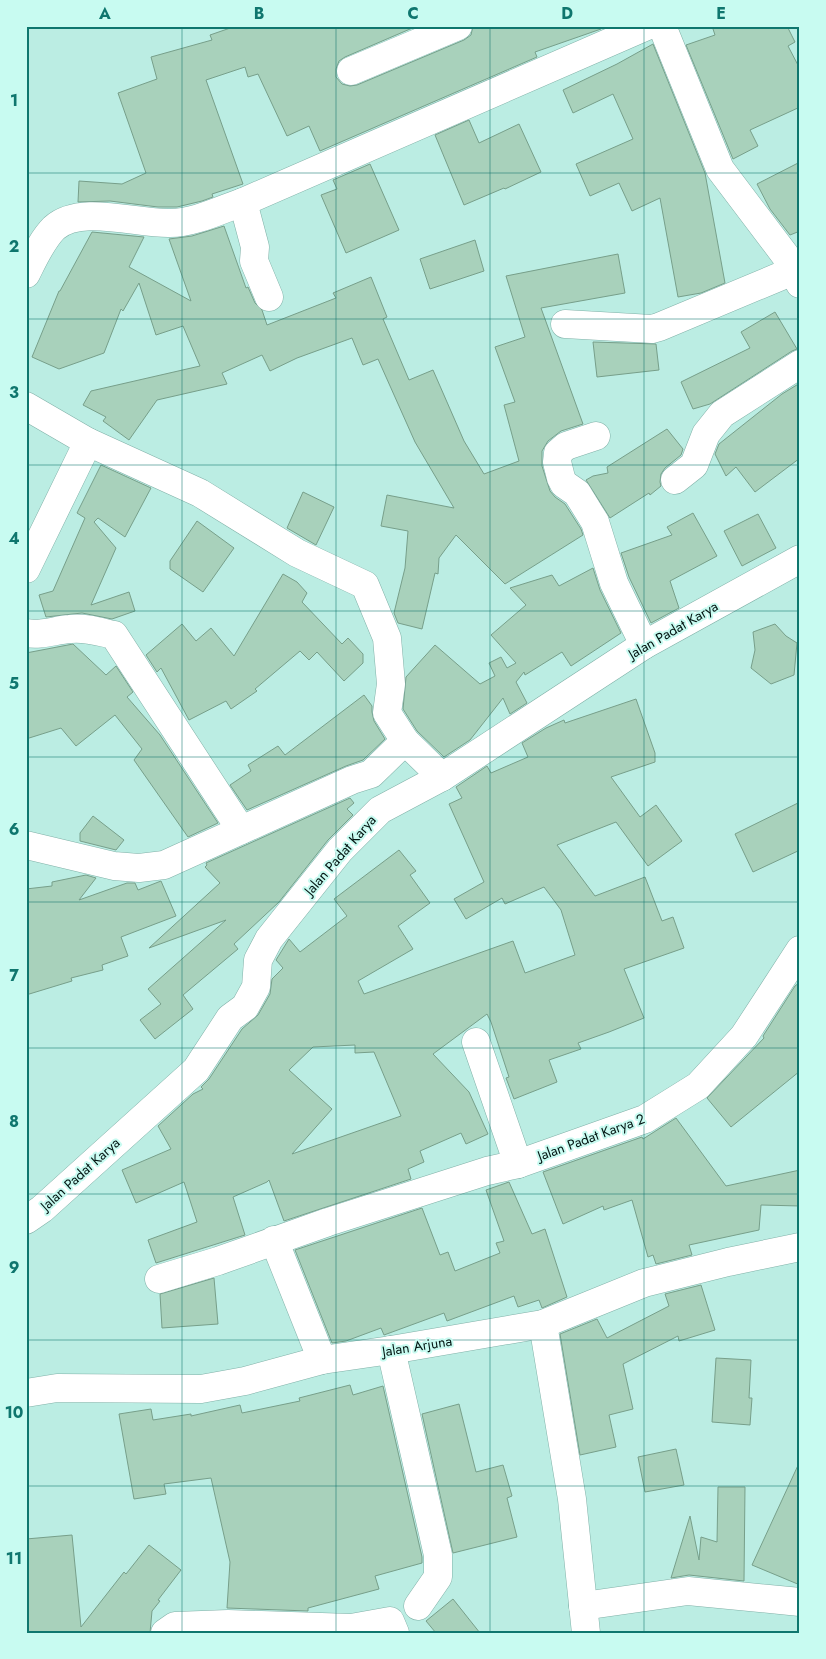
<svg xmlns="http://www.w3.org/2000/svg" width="826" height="1659" viewBox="0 0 826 1659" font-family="Jost,sans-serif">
  <rect width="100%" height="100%" fill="#bbede3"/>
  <g fill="#a8d1bb" stroke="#779f8a" fill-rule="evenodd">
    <polygon points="236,26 417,26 345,57 339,61 336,69 336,77 342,84 350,86 357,85 464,40 471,35 473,26 600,26 601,29 535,52 537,57 320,151 309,126 287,136 258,74 248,77 245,67 206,80 243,184 212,194 213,197 202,201 177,207 158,207 110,201 78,202 79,181 122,184 146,173 118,93 157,79 151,57 212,40 210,35"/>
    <polygon points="712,26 787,26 795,42 788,46 800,69 800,107 750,130 758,146 733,159 686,45 715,35"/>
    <polygon points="653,44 705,173 725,283 701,293 678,297 660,198 632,211 619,183 590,196 576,164 633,139 613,94 573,113 563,90 617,64"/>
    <polygon points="469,120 479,143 519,124 541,172 505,189 504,188 464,205 435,135"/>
    <polygon points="800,162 800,231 790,235 770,209 757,184"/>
    <polygon points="370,164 399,230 346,253 321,195 337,189 333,180"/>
    <polygon points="224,226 246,288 248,287 255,303 262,310 267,325 336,298 333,293 371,277 387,317 383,319 409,380 433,370 464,441 484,474 519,461 504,405 515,402 495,347 525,337 506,276 618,254 625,293 541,308 583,424 561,431 548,441 542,451 542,466 550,491 555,497 565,504 581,529 583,535 505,584 456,535 439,558 438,574 435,573 422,629 398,623 394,613 405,568 408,531 381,526 387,495 454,508 415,442 378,359 363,365 352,338 297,358 270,371 262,355 222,373 227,384 157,400 129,440 103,421 106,417 83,405 91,391 200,366 183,326 156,335 139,283 123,311 121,309 104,353 59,369 32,357 59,291 60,291 92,232 144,237 129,267 191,301 169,239 192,236"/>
    <polygon points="475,240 484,271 430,289 420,259"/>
    <polygon points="775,312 797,349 792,351 710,404 693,409 681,382 750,348 741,332"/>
    <polygon points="593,342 656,344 659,370 597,377"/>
    <polygon points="800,383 800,458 755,492 736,467 726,476 715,454 719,444 782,394"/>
    <polygon points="667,429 683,449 681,455 665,468 661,474 660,482 661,486 650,495 649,493 610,518 586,480 593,476 608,473 607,467"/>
    <polygon points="101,465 151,488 125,537 98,518 94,522 116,548 91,605 129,592 135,611 112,619 82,613 46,617 39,595 53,591 85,518 77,513"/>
    <polygon points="303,492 334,507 316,545 287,528"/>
    <polygon points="693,513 717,556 670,581 679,608 651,623 629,577 621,553 672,535 667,527"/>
    <polygon points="758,514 776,548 742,566 724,531"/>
    <polygon points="197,521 234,548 203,592 170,569 170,561"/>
    <polygon points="593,568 600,590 621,633 571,666 562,652 525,675 524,672 516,682 527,703 510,714 503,698 470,740 444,757 417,731 403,709 406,677 435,645 480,684 495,676 489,663 501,657 507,668 516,663 491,635 526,605 510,588 552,575 559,586"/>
    <polygon points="283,574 297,582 307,593 302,602 342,644 348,638 363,654 363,663 344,681 317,652 309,660 300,651 255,689 257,691 231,709 226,701 189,720 161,668 157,672 146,655 182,624 196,641 211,628 234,656"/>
    <polygon points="775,624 786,636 797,643 794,675 771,684 751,668 755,650 753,632"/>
    <polygon points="73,644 106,675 116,666 133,692 127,697 160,735 218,823 188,837 134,760 142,749 115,715 76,746 61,728 26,739 26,653"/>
    <polygon points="364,695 372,706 372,712 374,721 385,739 363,760 346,766 247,810 230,785 251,771 248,765 278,746 285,755"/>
    <path d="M636,699l19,54v9l-44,15 29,40 16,-12 26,36 -34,25 -32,-44 -59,23 38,51 50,-19 17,44 11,-4 11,31 -60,21 20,49 -35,14 -31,11 3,6 -32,11 8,22 -43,17 -8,-21 3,-1 -18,-55 -4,-8 -54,40 36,38 19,42 -22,10 -5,-11 -41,18 4,11 -16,7 3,10 -127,42 -15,-41 -2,2 -34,15 12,38 -89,28 -8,-23 49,-18 -13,-40 -48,21 -14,-33 49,-21 -13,-23 35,-32 10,-5 -2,-2 8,-8 33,-50 16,-14 12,-21 2,-15 11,-11 -7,-8 13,-21 11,13 47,-36 -13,-17 65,-49 17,21 -6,4 20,28 -32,23 15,23 -55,32 6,13 149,-53 12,32 50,-18 -14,-45 -17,-23 -39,17 -3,-6 -36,21 -12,-20 30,-17 -35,-78 13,-6 -6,-11 31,-21 4,7 37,-16 -6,-14 24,-15 18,-8 1,3zM355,1045v8l19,-1 27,64 -109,38 40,-45 -43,-39 24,-23z"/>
    <polygon points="350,798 354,803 347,809 353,815 328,840 279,902 234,944 238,949 183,995 193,1009 155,1039 140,1020 161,1004 148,989 226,920 149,948 220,883 205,867 207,865 206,863"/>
    <polygon points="800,802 800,850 753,872 735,834"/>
    <polygon points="93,816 124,840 116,850 80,841 80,833"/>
    <polygon points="86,875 96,878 79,900 127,883 135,883 138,890 161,881 176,916 121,937 128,956 102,965 103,970 71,978 72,981 26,995 26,889 52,886 52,882"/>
    <polygon points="800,982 800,1071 731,1127 707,1098 764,1038 763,1036 795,986"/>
    <polygon points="676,1118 726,1186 800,1170 800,1206 761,1205 759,1230 689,1245 692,1255 656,1264 653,1255 648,1257 632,1200 604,1210 603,1206 563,1224 543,1172 642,1137 643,1139"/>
    <polygon points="509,1182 532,1234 545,1229 567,1297 542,1308 539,1300 518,1307 514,1296 447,1321 444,1313 384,1335 381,1328 346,1341 332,1343 295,1250 422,1208 440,1255 448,1252 455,1271 500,1253 496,1243 504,1241 486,1190"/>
    <polygon points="214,1278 218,1324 162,1328 160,1294"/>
    <polygon points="701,1285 715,1330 679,1341 678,1336 623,1364 633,1409 609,1415 616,1447 580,1455 560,1334 597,1319 607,1338 669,1306 665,1294"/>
    <polygon points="716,1358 751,1360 749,1398 752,1398 750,1425 712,1422"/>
    <polygon points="350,1385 353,1395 383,1386 422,1557 422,1563 375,1576 379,1589 308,1608 308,1611 227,1608 230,1562 211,1478 164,1484 166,1494 134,1499 119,1414 151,1409 153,1420 191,1414 191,1416 240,1405 242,1413 300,1401 299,1398"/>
    <polygon points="459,1404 476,1472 503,1465 512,1496 507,1498 517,1537 453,1553 422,1414"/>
    <polygon points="676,1449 684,1485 645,1492 638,1457"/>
    <polygon points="800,1461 800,1585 752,1565"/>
    <polygon points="718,1487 745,1487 744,1581 689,1575 671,1578 690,1516 699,1560 701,1537 717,1542"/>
    <polygon points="72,1535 81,1627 124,1572 126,1574 149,1545 181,1570 158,1600 160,1601 152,1611 150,1633 26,1633 26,1539"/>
    <polygon points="453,1599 480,1633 436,1633 426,1621"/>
  </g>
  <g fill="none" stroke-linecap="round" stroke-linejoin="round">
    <defs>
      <g id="street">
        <polyline points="662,26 720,169 785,255 800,284"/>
        <polyline points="351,71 458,26"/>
        <polyline points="243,202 255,247 254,261 269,297"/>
        <path d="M26,274c8,-16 16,-34 28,-46 26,-24 83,-4 116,-5 24,0 50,-13 73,-21l404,-176"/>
        <polyline points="565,324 652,329 659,327 793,271"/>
        <polyline points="26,406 88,442 200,493 297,553 365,585 387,638 391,684 387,713 405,741 442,777"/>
        <polyline points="596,436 566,446 558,453 557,462 561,478 564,484 577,493 595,522 614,583 644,645"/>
        <polyline points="675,480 694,465 706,434 722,414 800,364"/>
        <polyline points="26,569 88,442"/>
        <path d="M26,633c15,3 29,-3 44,-4 15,-2 30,3 44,6l127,195"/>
        <polyline points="26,845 114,866 139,868 164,865 352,780 371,774 405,741"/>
        <polyline points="476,1042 518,1164"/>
        <polyline points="26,1220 42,1209 196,1070 230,1018 245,1007 256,987 258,960 269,939 340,850 380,810 442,777 644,645 800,559"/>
        <polyline points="274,1240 322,1360"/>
        <polyline points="159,1279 218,1261 328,1222 487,1171 518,1164 645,1119 698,1086 744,1036 800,950"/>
        <polyline points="543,1324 572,1499 586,1633"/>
        <polyline points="391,1350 438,1555 438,1577 418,1606"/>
        <polyline points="26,1393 57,1388 201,1389 245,1381 322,1360 391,1350 543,1324 644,1283 728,1262 800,1247"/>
        <polyline points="583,1606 688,1591 800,1602"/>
        <polyline points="165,1633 175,1626 228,1624 351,1628 390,1621 395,1633"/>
      </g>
    </defs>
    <use href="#street" stroke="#80b1a8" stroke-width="29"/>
    <use href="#street" stroke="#fff" stroke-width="28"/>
  </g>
  <path fill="none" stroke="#0f766e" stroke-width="1" stroke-opacity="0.55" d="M182,26v1607M336,26v1607M490,26v1607M644,26v1607M26,173h774M26,319h774M26,465h774M26,611h774M26,757h774M26,902h774M26,1048h774M26,1194h774M26,1340h774M26,1486h774"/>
  <g text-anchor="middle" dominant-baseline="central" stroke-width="4" stroke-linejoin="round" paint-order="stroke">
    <g font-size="14" fill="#031512" stroke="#c8fbf1">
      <text transform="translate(673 630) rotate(-30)">Jalan Padat Karya</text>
      <text transform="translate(340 855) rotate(-49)">Jalan Padat Karya</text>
      <text transform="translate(591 1137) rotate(-20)">Jalan Padat Karya 2</text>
      <text transform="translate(80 1174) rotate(-42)">Jalan Padat Karya</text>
      <text transform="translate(417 1346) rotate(-9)">Jalan Arjuna</text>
    </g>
  </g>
  <rect width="826" height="1659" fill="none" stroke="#c8fbf1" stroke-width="55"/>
  <rect x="28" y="28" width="770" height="1604" fill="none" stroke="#0f766e" stroke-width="2"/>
  <g font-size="16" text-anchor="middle" font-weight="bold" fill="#0f766e">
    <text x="105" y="19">A</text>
    <text x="259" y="19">B</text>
    <text x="413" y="19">C</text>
    <text x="567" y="19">D</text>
    <text x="721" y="19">E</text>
    <text x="14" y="106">1</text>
    <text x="14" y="252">2</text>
    <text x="14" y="398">3</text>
    <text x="14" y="544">4</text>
    <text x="14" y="689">5</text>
    <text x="14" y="835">6</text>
    <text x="14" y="981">7</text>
    <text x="14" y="1127">8</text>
    <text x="14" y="1273">9</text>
    <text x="14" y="1418">10</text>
    <text x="14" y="1564">11</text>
  </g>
</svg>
